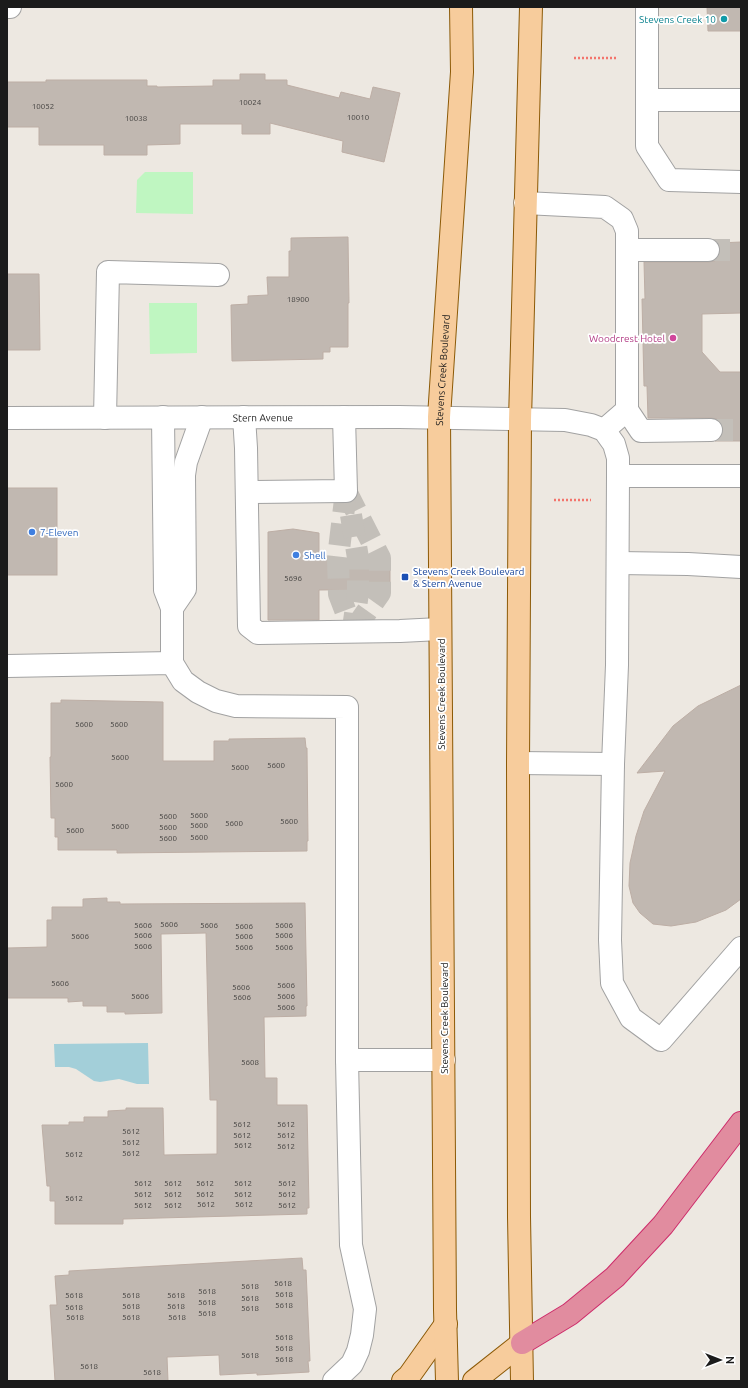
<svg xmlns="http://www.w3.org/2000/svg" width="748" height="1388" viewBox="0 0 748 1388" font-family="Ubuntu,sans-serif">
  <rect width="100%" height="100%" fill="#ede8e1"/>
  <g fill="#bff6c1">
    <polygon points="145,172 193,172 193,214 136,213 137,180"/>
    <polygon points="149,303 197,303 197,353 150,354"/>
  </g>
  <polygon fill="#a3cfd9" points="148,1043 149,1084 137,1084 119,1079 100,1082 94,1081 76,1069 69,1067 55,1067 54,1044"/>
  <g fill="#c1b8b1" stroke="#bdaea5">
    <polygon points="707,7 741,7 741,31 708,31"/>
    <polygon points="240,74 265,74 265,80 287,80 287,85 339,98 341,92 370,99 373,87 400,93 384,162 342,152 343,141 270,123 270,134 242,134 242,124 180,124 180,144 147,145 147,155 104,155 104,145 39,145 39,127 7,127 7,82 46,82 46,80 147,80 147,86 157,86 157,87 213,86 213,80 240,80"/>
    <polygon points="348,237 349,303 348,303 348,347 330,347 330,352 323,352 323,359 232,361 231,305 248,304 248,296 268,295 267,277 289,277 289,251 291,251 291,238"/>
    <polygon points="741,242 741,313 702,314 702,352 720,372 741,372 741,441 715,441 722,436 723,430 722,424 717,419 711,418 648,418 647,386 644,386 642,299 645,299 644,262 708,262 715,261 719,256 720,250 718,243"/>
    <polygon points="7,274 39,274 40,350 8,350"/>
    <rect x="7" y="488" width="50" height="87"/>
    <polygon points="293,529 319,533 319,559 390,558 390,589 319,590 319,620 268,620 268,532"/>
    <polygon points="741,685 741,899 726,910 696,922 671,926 653,924 640,913 633,903 629,886 630,863 636,836 644,811 665,771 637,773 673,726 698,706"/>
    <polygon points="61,700 163,702 163,761 214,761 214,741 229,741 229,739 305,738 306,748 307,748 308,841 307,841 307,851 117,853 117,850 58,850 58,837 55,837 55,818 51,818 50,757 51,757 51,703 61,703"/>
    <polygon points="107,898 107,902 120,902 120,904 305,903 307,1006 306,1006 306,1016 264,1017 265,1078 277,1078 277,1105 307,1105 309,1208 307,1208 307,1214 123,1219 123,1224 55,1224 55,1201 50,1201 50,1186 47,1186 42,1125 69,1125 69,1122 84,1122 84,1117 108,1117 108,1111 126,1110 126,1108 163,1108 164,1155 217,1154 217,1100 210,1100 206,933 161,934 162,1013 125,1014 125,1012 107,1012 107,1006 83,1006 83,1001 68,1002 68,998 7,998 7,948 47,947 47,920 52,920 52,907 83,907 83,899"/>
    <polygon points="302,1258 303,1270 306,1270 310,1361 308,1361 309,1372 257,1375 257,1373 220,1375 219,1355 167,1357 168,1381 55,1381 50,1305 57,1305 55,1276 69,1275 69,1271"/>
  </g>
  <g fill="none" stroke-linecap="round" stroke-linejoin="round">
    <g stroke="#c3bfb9" stroke-width="22" stroke-dasharray="22 11" stroke-linecap="butt">
      <polyline points="708,250 741,250"/>
      <polyline points="711,430 741,430"/>
      <polyline points="346,491 380,558 380,593 353,631"/>
      <polyline points="346,491 338,558 339,594 353,631"/>
      <polyline points="351,515 358,558 358,593 353,628"/>
    </g>
    <defs>
      <g id="minor">
        <polyline points="7,7 10,7"/>
        <polyline points="647,7 647,146 669,180 741,182"/>
        <polyline points="647,100 741,100"/>
        <polyline points="525,203 605,207 622,219 627,231 627,410 604,430"/>
        <polyline points="627,250 708,250"/>
        <polyline points="627,410 641,431 711,430"/>
        <polyline points="163,417 165,590 172,608 172,663"/>
        <polyline points="244,417 246,448 249,626 258,633 400,631 440,629"/>
        <path id="s1" d="M7,418l392,-1 166,3 26,5 13,5 10,14 4,14v18h123"/>
        <polyline points="105,418 108,272 218,275"/>
        <polyline points="618,476 617,665 613,764 610,940 612,983 631,1018 661,1040 741,948"/>
        <polyline points="247,492 346,491 344,417"/>
        <polyline points="618,563 688,564 741,567"/>
        <polyline points="172,608 185,589 184,475 186,462 202,417"/>
        <polyline points="7,666 172,663 183,681 198,692 216,701 236,706 347,707 347,1060 351,1245 365,1309 362,1335 358,1351 352,1364 334,1381"/>
        <polyline points="518,763 613,764"/>
        <polyline points="347,1060 444,1060"/>
      </g>
      <g id="major">
        <polyline points="403,1381 409,1376 446,1324"/>
        <path id="s2" d="M447,1381l-2,-71 -6,-893 23,-345 -1,-65"/>
        <polyline points="474,1381 522,1343"/>
        <polyline points="522,1381 519,1217 518,763 520,420 531,7"/>
      </g>
      <polyline id="highway" points="522,1343 570,1314 615,1277 663,1225 741,1123"/>
    </defs>
    <use href="#minor" stroke="#a2a2a2" stroke-width="24"/>
    <use href="#major" stroke="#8c5a07" stroke-width="24"/>
    <use href="#highway" stroke="#cd2b6a" stroke-width="24"/>
    <g stroke="#f3746c" stroke-width="2.5" stroke-dasharray="2 2" stroke-linecap="butt">
      <polyline points="574,58 617,58"/>
      <polyline points="554,500 591,500"/>
    </g>
    <use href="#minor" stroke="#fff" stroke-width="22"/>
    <use href="#major" stroke="#f7cc9c" stroke-width="22"/>
    <use href="#highway" stroke="#e18c9f" stroke-width="22"/>
  </g>
  <circle fill="#0f9aa8" stroke="#fff" stroke-width="1.5" cx="724" cy="19" r="4"/>
  <circle fill="#d1479c" stroke="#fff" stroke-width="1.5" cx="673" cy="338" r="4"/>
  <g fill="#3f7fe0" stroke="#fff" stroke-width="1.5">
    <circle cx="32" cy="532" r="4"/>
    <circle cx="296" cy="555" r="4"/>
  </g>
  <rect fill="#1a4fb4" stroke="#fff" stroke-width="1.5" x="401" y="573" width="8" height="8" rx="2"/>
  <g text-anchor="middle" dominant-baseline="central" stroke-width="3.5" stroke-linejoin="round" paint-order="stroke">
    <g font-size="8" fill="#444240">
      <text x="250" y="102">10024</text>
      <text x="43" y="106">10052</text>
      <text x="358" y="117">10010</text>
      <text x="136" y="118">10038</text>
      <text x="298" y="299">18900</text>
      <text x="293" y="578">5696</text>
      <text x="84" y="724">5600</text>
      <text x="119" y="724">5600</text>
      <text x="120" y="757">5600</text>
      <text x="276" y="765">5600</text>
      <text x="240" y="767">5600</text>
      <text x="64" y="784">5600</text>
      <text x="199" y="815">5600</text>
      <text x="168" y="816">5600</text>
      <text x="289" y="821">5600</text>
      <text x="234" y="823">5600</text>
      <text x="199" y="825">5600</text>
      <text x="120" y="826">5600</text>
      <text x="168" y="827">5600</text>
      <text x="75" y="830">5600</text>
      <text x="199" y="837">5600</text>
      <text x="168" y="838">5600</text>
      <text x="169" y="924">5606</text>
      <text x="143" y="925">5606</text>
      <text x="209" y="925">5606</text>
      <text x="284" y="925">5606</text>
      <text x="244" y="926">5606</text>
      <text x="143" y="935">5606</text>
      <text x="284" y="935">5606</text>
      <text x="80" y="936">5606</text>
      <text x="244" y="936">5606</text>
      <text x="143" y="946">5606</text>
      <text x="244" y="947">5606</text>
      <text x="284" y="947">5606</text>
      <text x="60" y="983">5606</text>
      <text x="286" y="985">5606</text>
      <text x="241" y="987">5606</text>
      <text x="140" y="996">5606</text>
      <text x="286" y="996">5606</text>
      <text x="242" y="997">5606</text>
      <text x="286" y="1007">5606</text>
      <text x="250" y="1062">5608</text>
      <text x="242" y="1124">5612</text>
      <text x="286" y="1124">5612</text>
      <text x="131" y="1131">5612</text>
      <text x="242" y="1135">5612</text>
      <text x="286" y="1135">5612</text>
      <text x="131" y="1142">5612</text>
      <text x="243" y="1145">5612</text>
      <text x="286" y="1146">5612</text>
      <text x="131" y="1153">5612</text>
      <text x="74" y="1154">5612</text>
      <text x="143" y="1183">5612</text>
      <text x="173" y="1183">5612</text>
      <text x="205" y="1183">5612</text>
      <text x="243" y="1183">5612</text>
      <text x="287" y="1183">5612</text>
      <text x="143" y="1194">5612</text>
      <text x="173" y="1194">5612</text>
      <text x="205" y="1194">5612</text>
      <text x="243" y="1194">5612</text>
      <text x="287" y="1194">5612</text>
      <text x="74" y="1198">5612</text>
      <text x="206" y="1204">5612</text>
      <text x="244" y="1204">5612</text>
      <text x="143" y="1205">5612</text>
      <text x="173" y="1205">5612</text>
      <text x="287" y="1205">5612</text>
      <text x="283" y="1283">5618</text>
      <text x="250" y="1286">5618</text>
      <text x="207" y="1291">5618</text>
      <text x="284" y="1294">5618</text>
      <text x="74" y="1295">5618</text>
      <text x="131" y="1295">5618</text>
      <text x="176" y="1295">5618</text>
      <text x="250" y="1298">5618</text>
      <text x="207" y="1302">5618</text>
      <text x="284" y="1305">5618</text>
      <text x="131" y="1306">5618</text>
      <text x="176" y="1306">5618</text>
      <text x="74" y="1307">5618</text>
      <text x="250" y="1308">5618</text>
      <text x="207" y="1313">5618</text>
      <text x="75" y="1317">5618</text>
      <text x="131" y="1317">5618</text>
      <text x="177" y="1317">5618</text>
      <text x="284" y="1337">5618</text>
      <text x="284" y="1348">5618</text>
      <text x="250" y="1355">5618</text>
      <text x="284" y="1359">5618</text>
      <text x="89" y="1366">5618</text>
      <text x="152" y="1372">5618</text>
    </g>
    <g font-size="10" fill="#0d838f" stroke="#fff" text-anchor="end">
      <text x="716" y="19">Stevens Creek 10</text>
    </g>
    <g font-size="10" fill="#b23c85" stroke="#fff" text-anchor="end">
      <text x="665" y="338">Woodcrest Hotel</text>
    </g>
    <g font-size="10" fill="#1b1b1b" stroke="#fff">
      <text stroke="none"><textPath href="#s2" startOffset="1011">Stevens Creek Boulevard</textPath></text>
      <text stroke="none"><textPath href="#s1" startOffset="256">Stern Avenue</textPath></text>
      <text transform="translate(441 694) rotate(-90)">Stevens Creek Boulevard</text>
      <text transform="translate(444 1018) rotate(-90)">Stevens Creek Boulevard</text>
    </g>
    <g font-size="10" fill="#366cbe" stroke="#fff" text-anchor="start">
      <text x="40" y="532">7-Eleven</text>
      <text x="304" y="555">Shell</text>
    </g>
    <g font-size="10" fill="#164399" stroke="#fff" text-anchor="start">
      <text x="413" y="571">Stevens Creek Boulevard<tspan x="413" dy="12">&amp; Stern Avenue</tspan></text>
    </g>
  </g>
  <rect width="748" height="1388" fill="none" stroke="#1b1b1b" stroke-width="16"/>
  <g transform="translate(720 1360) rotate(90)" stroke="#ffffff" stroke-width="3" paint-order="stroke">
  <path d="M0-3L7 15L0 10L-7 15Z" fill="#1b1b1b"/>
  <text y="-6" font-size="11" font-weight="bold" text-anchor="middle" fill="#1b1b1b">N</text>
  </g>
</svg>
